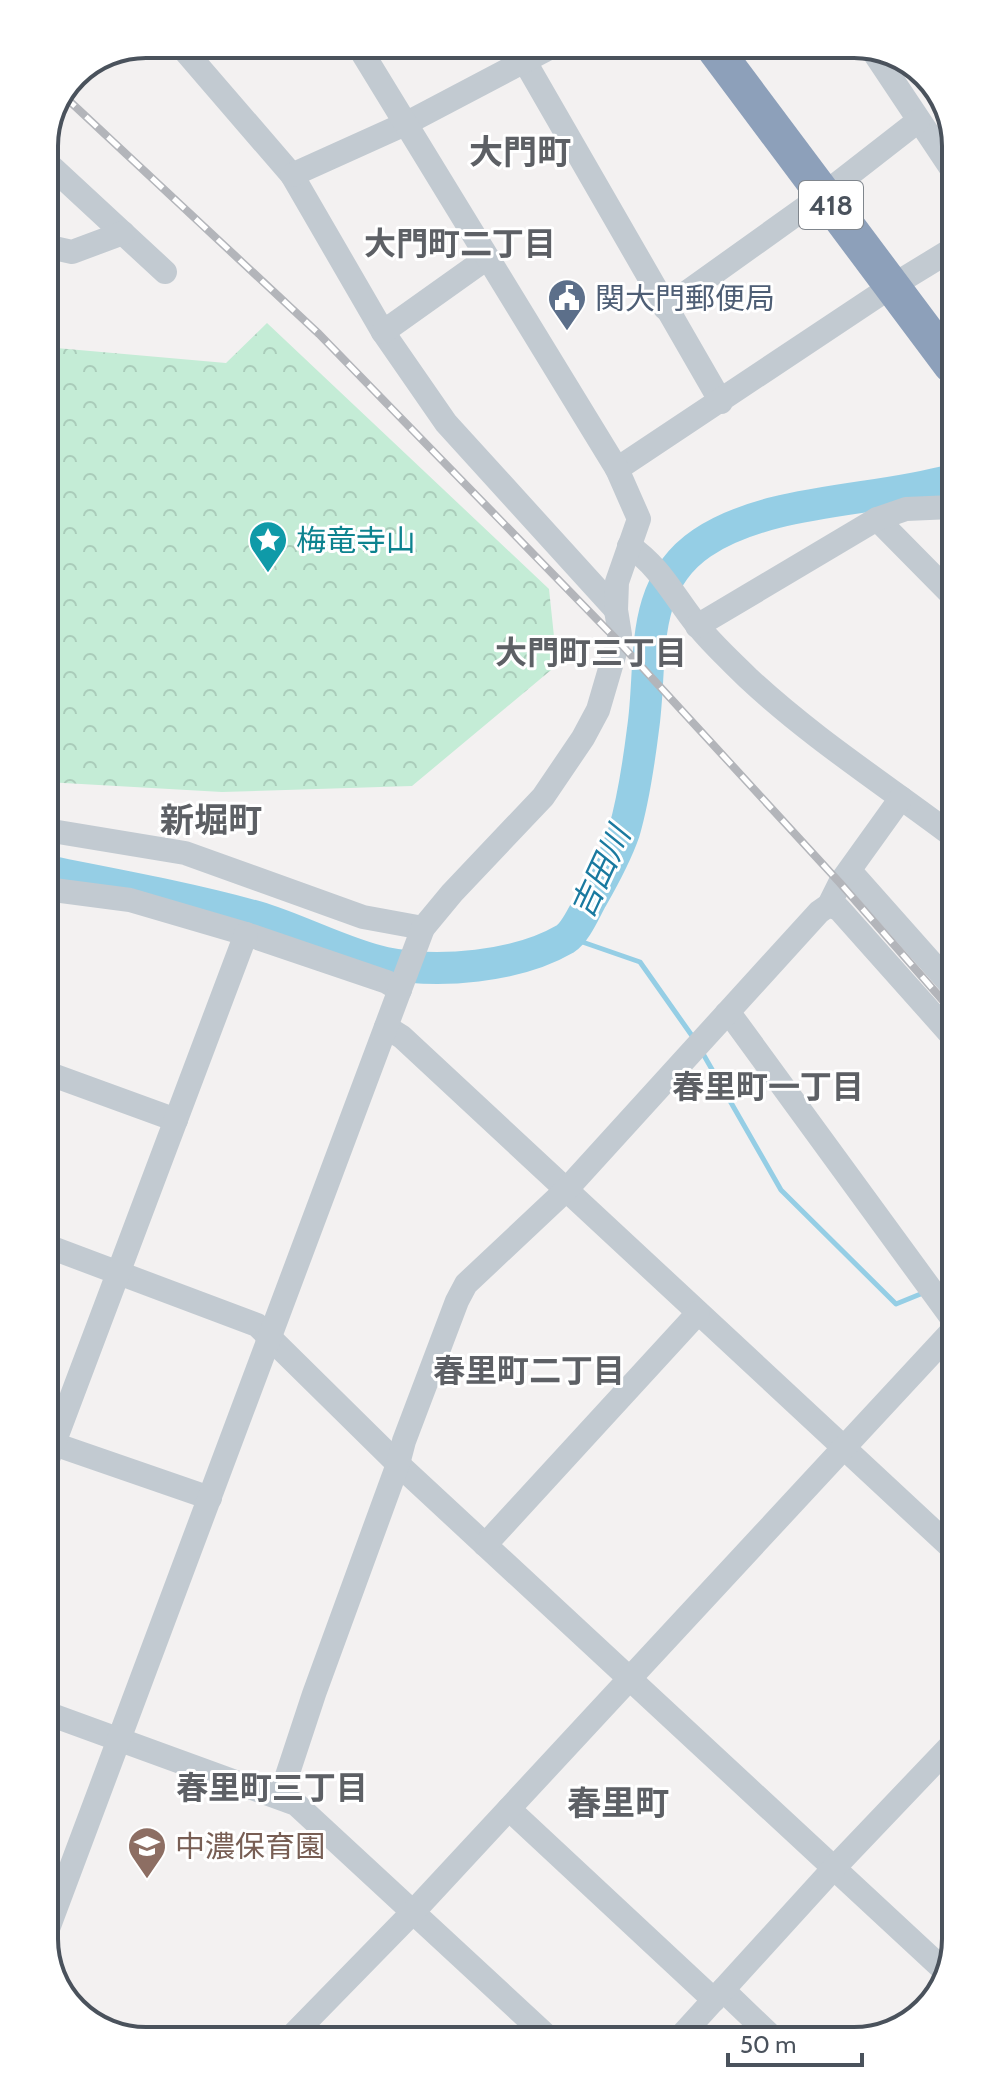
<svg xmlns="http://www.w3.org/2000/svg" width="1000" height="2085" viewBox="0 0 1000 2085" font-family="Cabin,'Noto Sans JP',sans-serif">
  <defs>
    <pattern id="forest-crowns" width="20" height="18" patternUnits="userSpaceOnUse" patternTransform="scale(2)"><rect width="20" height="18" fill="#c4ecd6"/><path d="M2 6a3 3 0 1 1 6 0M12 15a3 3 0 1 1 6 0" fill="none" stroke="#aaccba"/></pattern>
  </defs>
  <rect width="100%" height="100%" fill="#f3f1f1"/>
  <polygon fill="url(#forest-crowns)" points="267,323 549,589 557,665 412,786 222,792 46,782 45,347 226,363"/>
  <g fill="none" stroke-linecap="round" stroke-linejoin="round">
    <g stroke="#95cee5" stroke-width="5">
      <polyline points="568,937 640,962 695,1040"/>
      <polyline points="702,1052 781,1190 896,1304 923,1293"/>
      <polyline points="940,1286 954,1281"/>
    </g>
    <path stroke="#95cee5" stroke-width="32" d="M46,871c71,14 142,27 211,46 41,12 87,37 128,46 53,11 132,4 180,-24 11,-7 20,-29 27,-41 12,-21 24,-43 32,-66 9,-31 15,-71 19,-103 10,-67 -6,-142 59,-186 67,-45 173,-41 249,-63"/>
    <g stroke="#c2cad1" stroke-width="24">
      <polyline points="179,44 292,175 383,332 446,423 616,610"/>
      <polyline points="871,48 951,168"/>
      <polyline points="524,60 721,402"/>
      <polyline points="44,160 165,272"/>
      <polyline points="292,175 405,124 557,44"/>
      <polyline points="45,246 72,252 123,233"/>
      <polyline points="665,308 823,195 918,121"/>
      <polyline points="383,332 487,258"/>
      <polyline points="617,469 892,286 951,250"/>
      <polyline points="877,519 952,595"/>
      <path d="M629,546c31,20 46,52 68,79 15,19 34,36 51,53 63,59 136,106 205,158"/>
      <polyline points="697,626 877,519 906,509 952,507"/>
      <polyline points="46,830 185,853 363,917 423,928"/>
      <polyline points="850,871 953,987"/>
      <polyline points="46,889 130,900 246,934 387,982 400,990"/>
      <polyline points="829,905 839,909 953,1037"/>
      <polyline points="726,1014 735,1021 954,1321"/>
      <polyline points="386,1027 402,1037 955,1551"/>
      <polyline points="47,1073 176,1120"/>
      <polyline points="47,1246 257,1325 398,1464 946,1972"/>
      <polyline points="48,1442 210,1498"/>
      <polyline points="48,1459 246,934"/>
      <polyline points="485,1545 698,1313"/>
      <polyline points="49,1714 296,1804 549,2038"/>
      <polyline points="280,1797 314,1694 398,1464 404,1441 457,1301 466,1284 566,1190 819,912 829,905 840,883 901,798"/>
      <polyline points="509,1809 714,2000"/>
      <polyline points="49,1926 423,928 452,893 543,797 583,738 598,710 620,635 616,610 617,582 639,519 617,469 357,44"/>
      <polyline points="723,1990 771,2036"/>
      <polyline points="680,2037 833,1869 955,1741"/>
      <polyline points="288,2040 414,1911 954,1329"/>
    </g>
    <polyline stroke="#8da0ba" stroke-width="36" points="711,44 951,365"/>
    <defs>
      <polyline id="rail" points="64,96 319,334 618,641 840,883 953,1012"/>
    </defs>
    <use href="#rail" stroke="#b3b5ba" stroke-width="8"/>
    <use href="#rail" stroke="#fff" stroke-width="5" stroke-dasharray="15" stroke-linecap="butt"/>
  </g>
  <defs>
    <symbol id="civic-pin" viewBox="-11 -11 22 30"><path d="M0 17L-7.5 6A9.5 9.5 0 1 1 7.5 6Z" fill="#5c6f8a" stroke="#fff"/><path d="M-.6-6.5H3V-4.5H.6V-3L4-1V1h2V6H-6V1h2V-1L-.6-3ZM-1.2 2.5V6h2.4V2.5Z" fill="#fff"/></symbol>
    <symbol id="sight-pin" viewBox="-11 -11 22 30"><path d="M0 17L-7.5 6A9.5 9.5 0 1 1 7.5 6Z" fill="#0f9aa8" stroke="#fff"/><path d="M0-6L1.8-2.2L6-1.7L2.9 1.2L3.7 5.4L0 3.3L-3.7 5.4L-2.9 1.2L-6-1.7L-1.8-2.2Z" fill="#fff"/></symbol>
    <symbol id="school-pin" viewBox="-11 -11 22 30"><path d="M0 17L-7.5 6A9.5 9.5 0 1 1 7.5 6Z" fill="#8d6e63" stroke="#fff"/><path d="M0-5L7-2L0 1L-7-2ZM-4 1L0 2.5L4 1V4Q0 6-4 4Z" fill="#fff"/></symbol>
  </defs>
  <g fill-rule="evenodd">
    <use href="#civic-pin" x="545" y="276" width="44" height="60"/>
    <use href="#sight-pin" x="246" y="518" width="44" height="60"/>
    <use href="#school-pin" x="125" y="1824" width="44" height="60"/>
  </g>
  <g text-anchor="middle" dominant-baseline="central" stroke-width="6" stroke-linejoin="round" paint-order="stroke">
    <rect fill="#fff" stroke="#80868d" stroke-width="2" x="799" y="181" width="64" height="48" rx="6"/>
    <g font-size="28" font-weight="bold" fill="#4a525c">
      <text x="831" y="205">418</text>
    </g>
    <g font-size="30" fill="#4e5e75" stroke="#fff" text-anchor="start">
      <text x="595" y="298">関大門郵便局</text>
    </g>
    <g font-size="30" fill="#0d838f" stroke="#fff" text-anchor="start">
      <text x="296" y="540">梅竜寺山</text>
    </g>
    <g font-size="30" fill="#785e54" stroke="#fff" text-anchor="start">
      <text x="175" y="1846">中濃保育園</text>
    </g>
    <g font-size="32" font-weight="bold" fill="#5d6065" stroke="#fff">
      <text x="460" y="243">大門町二丁目</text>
      <text x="591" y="652">大門町三丁目</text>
      <text x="768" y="1086">春里町一丁目</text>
      <text x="529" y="1370">春里町二丁目</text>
      <text x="272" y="1787">春里町三丁目</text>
    </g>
    <g font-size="32" font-style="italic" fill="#1a7aa0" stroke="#fff">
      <text transform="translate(600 872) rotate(-65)">吉田川</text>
    </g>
    <g font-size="34" font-weight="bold" fill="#5d6065" stroke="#fff">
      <text x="520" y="152">大門町</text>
      <text x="211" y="820">新堀町</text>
      <text x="618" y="1803">春里町</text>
    </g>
  </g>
  <path d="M0 0H1000V2085H0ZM146 58H854A88 88 0 0 1 942 146V1939A88 88 0 0 1 854 2027H146A88 88 0 0 1 58 1939V146A88 88 0 0 1 146 58Z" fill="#fff" fill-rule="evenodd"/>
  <path fill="none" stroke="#4a525c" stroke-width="4" d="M146 58H854A88 88 0 0 1 942 146V1939A88 88 0 0 1 854 2027H146A88 88 0 0 1 58 1939V146A88 88 0 0 1 146 58Z"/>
  <path d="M728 2053v12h134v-12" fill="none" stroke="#4a525c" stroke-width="4"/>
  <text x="740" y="2053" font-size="24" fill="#4a525c" stroke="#ffffff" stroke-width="6" paint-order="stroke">50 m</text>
</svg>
